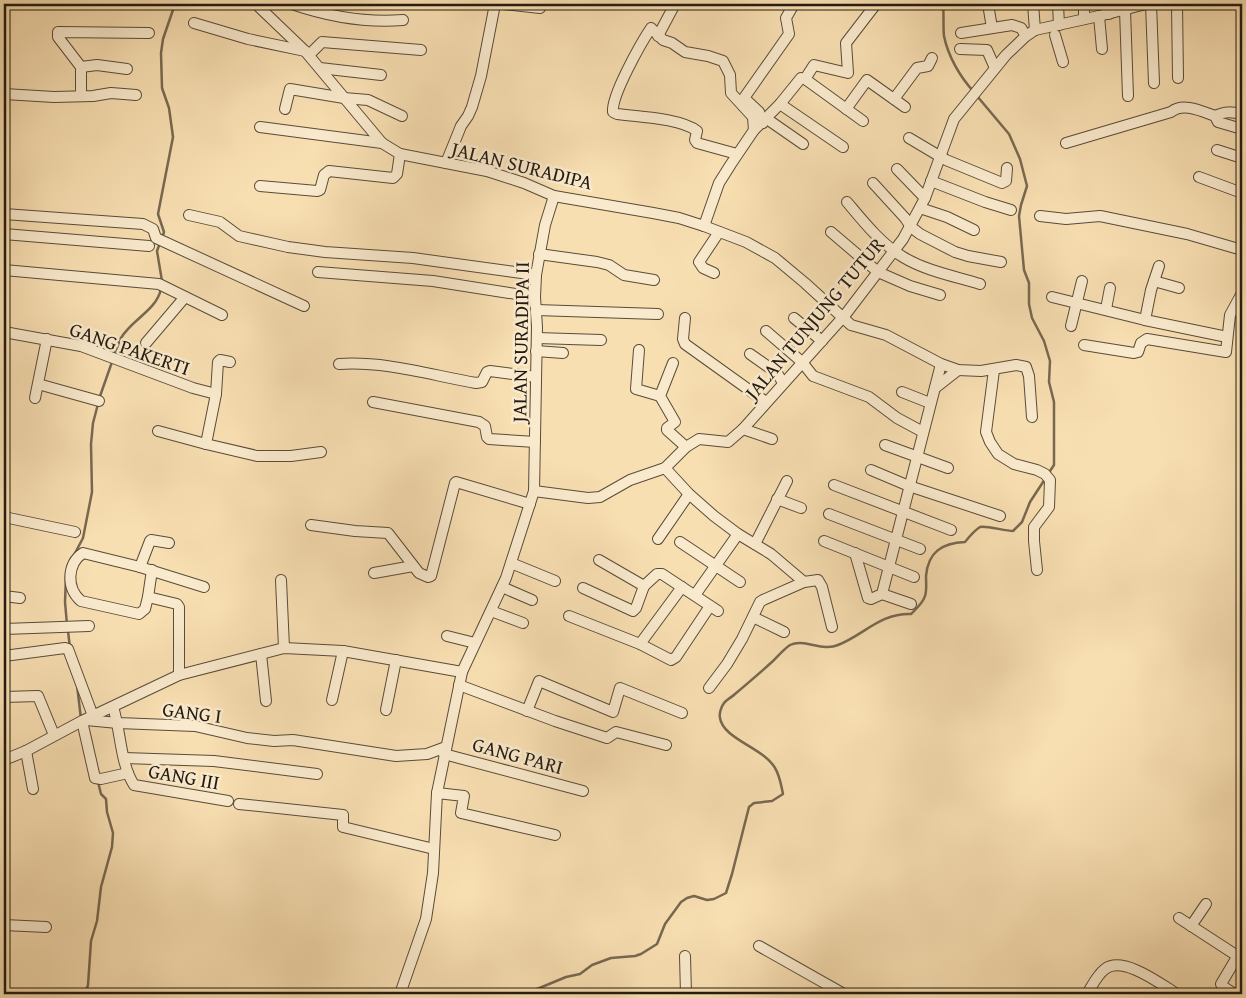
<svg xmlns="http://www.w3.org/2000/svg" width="1246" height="998" viewBox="0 0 1246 998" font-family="'Gentium Book Plus',serif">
  <rect width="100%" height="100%" fill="#f8dfb2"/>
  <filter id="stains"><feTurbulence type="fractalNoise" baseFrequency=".004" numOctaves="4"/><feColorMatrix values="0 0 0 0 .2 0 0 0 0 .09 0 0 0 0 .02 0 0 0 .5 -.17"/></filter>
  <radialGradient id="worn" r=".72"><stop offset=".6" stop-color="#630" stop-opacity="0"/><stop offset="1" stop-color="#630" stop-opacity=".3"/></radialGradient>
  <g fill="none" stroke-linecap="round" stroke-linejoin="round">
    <g stroke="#786851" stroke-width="2.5">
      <path d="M943,4c1,10 0,23 1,32 4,20 16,41 30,56"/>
      <polyline points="977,96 1009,134 1020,159 1027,186 1021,205 1019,216 1024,270 1029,283 1029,304 1032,318 1044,341 1050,361 1049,382 1054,402 1054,465 1048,474"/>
      <polyline points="162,238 164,232 158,214 173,137 169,108 162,88 161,53 163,39 175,4"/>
      <polyline points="160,243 157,251 162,281"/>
      <path d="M114,356c2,-5 4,-13 7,-18 11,-19 35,-27 40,-49"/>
      <polyline points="99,399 112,362"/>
      <polyline points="74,555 83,538 92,492 91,444 93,423 98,404"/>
      <polyline points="66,576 65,602 67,625"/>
      <polyline points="68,631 70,648"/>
      <polyline points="77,685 81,719"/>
      <polyline points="85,994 88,985 91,941 97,921 101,887 112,847 113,833 107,812 106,799 101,794 98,782"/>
      <path d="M525,994l41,-17 14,-3 12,-9 19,-7 24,-2 6,-2 16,-10 8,-20 16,-22 6,-4 7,-2 13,4 7,-1 12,-6 6,-19 17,-67 5,-4 18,-2 11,-7c-2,-9 -3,-18 -8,-26 -11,-20 -52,-29 -55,-50 -1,-4 1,-11 4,-15 2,-3 8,-6 11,-9 13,-11 26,-22 38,-33 5,-5 11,-12 17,-16 14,-7 32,7 48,0 26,-10 42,-32 73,-31 5,-5 12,-11 14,-18 2,-6 1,-13 1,-20 2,-24 16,-33 39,-34 4,-5 10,-12 15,-15 5,-2 25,4 33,4l9,-9 8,-20 15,-23"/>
    </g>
    <defs>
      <g id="minor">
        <polyline points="256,4 305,51 382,143 400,154 487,171 524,183 554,196 653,213 679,218 704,226 746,242 775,258 805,283 851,325 886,335 941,364 958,370 981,371 1016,365 1026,367 1029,376 1032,417"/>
        <path d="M292,4c35,12 74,19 111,16"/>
        <polyline points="503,4 540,8"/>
        <polyline points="988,4 992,28"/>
        <polyline points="1033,4 1035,30"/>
        <polyline points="1058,4 1059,25"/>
        <polyline points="1151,4 1154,83"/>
        <polyline points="1177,4 1178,78"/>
        <polyline points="1125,10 1128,96"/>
        <polyline points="1109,14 1109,4"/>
        <polyline points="1099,16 1102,49"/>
        <polyline points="1084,19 1084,4"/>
        <polyline points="194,23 248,39 305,51"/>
        <polyline points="961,33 1012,25 1021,28 1026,36"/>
        <polyline points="1055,35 1063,62"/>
        <polyline points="658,36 675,4"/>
        <polyline points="960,49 987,50 995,68"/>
        <polyline points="309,55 322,42 421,50"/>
        <polyline points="81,67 97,65 127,69"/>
        <polyline points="320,68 381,75"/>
        <polyline points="805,79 814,65 848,73 846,43 876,4"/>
        <polyline points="4,94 54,97 93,96 111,93 136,95"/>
        <polyline points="81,96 81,67 58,37 58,32 149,33"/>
        <polyline points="894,99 917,68 928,66 932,58"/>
        <polyline points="780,104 843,147"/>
        <polyline points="285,109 290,89 344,98 368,100 402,116"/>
        <polyline points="846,109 867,80 905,107"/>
        <path d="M1215,116c10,-5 17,-4 27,-2"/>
        <polyline points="767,119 803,144"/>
        <polyline points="763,123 759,112 744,98 789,34 786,18 794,4"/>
        <polyline points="260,127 382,143"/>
        <polyline points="909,138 946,160 1002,183 1006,181 1007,168"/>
        <path d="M1066,143l105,-31c12,-10 30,-1 44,4l3,6 24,7"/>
        <polyline points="1217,150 1242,158"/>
        <path d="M737,154l-40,-11 -2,-3 2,-9c-17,-13 -59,-14 -80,-17l-4,-2c-2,-16 28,-69 38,-84l12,12 9,3 13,9 23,4 15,5 7,14 1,18 22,24 1,13"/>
        <polyline points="446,163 461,126 468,116 472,107 481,76 495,4"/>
        <polyline points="897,169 925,198"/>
        <polyline points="1199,177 1242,193"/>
        <polyline points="931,181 985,202 1011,210"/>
        <polyline points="873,183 905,218 911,227 920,234 955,252 968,256 1001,262"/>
        <polyline points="260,186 317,191 320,190 324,175 329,171 393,178 397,174 400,154"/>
        <path d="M847,202c16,19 34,42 56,55 23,14 51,19 77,27"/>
        <polyline points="920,208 947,217 974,230"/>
        <polyline points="4,214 143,224 153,229 156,238 304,306"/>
        <polyline points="189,215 220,222 239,236 288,247 325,252 413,258 536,275"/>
        <polyline points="1040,216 1066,219 1100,216 1187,234 1242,250"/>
        <polyline points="704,226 719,183 731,164 754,130 780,104 801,78 805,79 863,121"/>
        <polyline points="831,232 878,272 910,286 940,295"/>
        <polyline points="4,234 149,246"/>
        <polyline points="539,254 597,262 609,265 624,275 654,280"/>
        <polyline points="1159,266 1151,290 1145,320 1227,337"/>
        <polyline points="4,270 159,284 222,315"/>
        <polyline points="318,272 433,281 535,297"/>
        <polyline points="714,273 703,268 699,262 719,232"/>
        <polyline points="1154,281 1179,288"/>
        <polyline points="1052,297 1145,320"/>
        <polyline points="1106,309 1110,288"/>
        <polyline points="536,310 658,314"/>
        <polyline points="685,318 683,339 685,344 766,402"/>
        <polyline points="794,318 822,341"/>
        <polyline points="1071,326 1082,281"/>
        <polyline points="766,331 802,362 813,376 869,397 897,418 923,432"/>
        <polyline points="4,332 81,346 193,388 216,394"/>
        <polyline points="537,338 601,340"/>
        <polyline points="146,343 185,297"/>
        <polyline points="1084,345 1134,353 1138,352 1141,343 1147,339 1226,352 1230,315 1242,293"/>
        <polyline points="639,350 636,389 660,396"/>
        <polyline points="536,351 563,353"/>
        <polyline points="750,354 777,373 783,383"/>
        <polyline points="673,363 660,396 675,422 667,428 667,430 686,447"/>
        <path d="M339,364c47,-3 91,11 137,19l6,-1 5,-10 3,-1 46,6"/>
        <polyline points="994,370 986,432 990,442 998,454 1014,464 1037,470 1045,474 1050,480 1049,507 1034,527 1034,541 1037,570"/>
        <polyline points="38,384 99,401"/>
        <polyline points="935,388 958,370"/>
        <polyline points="902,392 930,403"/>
        <polyline points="35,398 47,339"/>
        <polyline points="373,402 479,422 485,426 487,437 489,439 535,442"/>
        <polyline points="743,429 772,439"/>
        <polyline points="158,431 206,444 257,456 291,456 321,452"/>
        <polyline points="206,444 216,394 218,362 220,360 230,362"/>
        <polyline points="885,445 948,468"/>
        <polyline points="665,468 689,494 714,516 738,534 771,554 804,582"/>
        <polyline points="871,470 909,486 1000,516"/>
        <polyline points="834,485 951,530"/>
        <polyline points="534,491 588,498 600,497 630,480 665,468 686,447 699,439 728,442 743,429 845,315 903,239 925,198 954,119 1006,55 1026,36 1035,30 1099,16 1146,4"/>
        <polyline points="777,499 801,508"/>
        <polyline points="829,514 920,549"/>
        <polyline points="4,517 75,532"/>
        <polyline points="311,525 355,531 388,533 419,573 428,577 431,576 455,483 456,482 530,504"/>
        <polyline points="658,539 689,494"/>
        <polyline points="824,541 914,577"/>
        <polyline points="680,542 740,582"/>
        <polyline points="755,544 787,481"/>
        <polyline points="855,553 868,598 871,599 882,594 941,364"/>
        <polyline points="599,560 644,586 657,574 662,574 718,611"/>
        <polyline points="511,563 555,581"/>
        <polyline points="140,567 150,541 151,540 169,543"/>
        <polyline points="374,573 413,566"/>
        <polyline points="281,580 284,648"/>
        <polyline points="502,587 532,600"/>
        <polyline points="583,588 633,611 636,608 644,586"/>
        <polyline points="882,594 911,604"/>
        <polyline points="695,595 738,534"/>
        <polyline points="4,596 20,598"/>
        <polyline points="148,597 152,570"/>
        <polyline points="491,611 523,623"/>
        <polyline points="569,616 640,644 671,660 676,657 710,606"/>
        <polyline points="753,617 784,632"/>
        <polyline points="4,629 89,626"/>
        <polyline points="447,636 475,643"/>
        <polyline points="640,644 682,587"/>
        <polyline points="261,654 266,701"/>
        <polyline points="4,656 65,648 68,649 93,716"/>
        <path d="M179,675v-68l-2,-3 -29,-7 -3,12 -6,5 -58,-13c-15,-13 -14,-37 2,-48l57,14 64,20"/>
        <polyline points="459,685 555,721 607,738 616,732 666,745"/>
        <polyline points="709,688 727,664 742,639 760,602 763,600 804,582 818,580 822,587 832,627"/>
        <polyline points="4,697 38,696 54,735"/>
        <polyline points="332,700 343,651"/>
        <path d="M113,707c8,25 7,56 21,78l94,16"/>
        <polyline points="386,710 396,660"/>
        <polyline points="527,711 539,681 613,712 620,688 682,713"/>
        <polyline points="86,720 118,723 195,726 247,738 274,741 293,740 396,756 427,754 446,747"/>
        <polyline points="82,721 95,778 101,779 128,773"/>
        <polyline points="26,751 33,789"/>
        <polyline points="444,754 583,791"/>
        <polyline points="124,758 214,761 317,774"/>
        <polyline points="4,760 26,751 82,721 179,675 284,648 343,651 462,672"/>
        <polyline points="437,793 464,796 461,813 555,835"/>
        <polyline points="239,804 343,815 343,827 434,849"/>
        <polyline points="1179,918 1242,959"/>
        <polyline points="4,925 46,927"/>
        <polyline points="1191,926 1206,904"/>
        <polyline points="759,946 844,994"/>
        <polyline points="685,956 686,994"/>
        <polyline points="400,994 426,919 433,873 437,793 462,672 506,578 534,491 537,327 535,297 536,275 545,225 554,196"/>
        <path d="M1087,994c5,-8 10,-19 18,-25 18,-14 57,16 72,25"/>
        <polyline points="1235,994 1222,986 1221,984 1237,957"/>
      </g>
    </defs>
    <use href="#minor" stroke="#584c39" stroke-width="12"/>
    <use href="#minor" stroke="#faeacd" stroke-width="10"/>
  </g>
  <g text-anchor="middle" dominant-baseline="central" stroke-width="5" stroke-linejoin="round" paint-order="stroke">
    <g font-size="20" fill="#231b11" stroke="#faeacd">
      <text transform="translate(522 165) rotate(14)">JALAN SURADIPA</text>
      <text transform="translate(814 318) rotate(-50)">JALAN TUNJUNG TUTUR</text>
      <text transform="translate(520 342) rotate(-89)">JALAN SURADIPA II</text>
      <text transform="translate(130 348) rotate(19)">GANG PAKERTI</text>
      <text transform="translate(192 712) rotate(7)">GANG I</text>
      <text transform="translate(518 755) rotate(15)">GANG PARI</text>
      <text transform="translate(184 776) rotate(10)">GANG III</text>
    </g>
  </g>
  <rect width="1246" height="998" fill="none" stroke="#f8dfb2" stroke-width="20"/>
  <rect x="5" y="5" width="1236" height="988" fill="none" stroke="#231b11" stroke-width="2.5"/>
  <rect x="10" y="10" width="1226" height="978" fill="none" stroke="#231b11"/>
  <rect width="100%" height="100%" filter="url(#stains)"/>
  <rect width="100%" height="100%" fill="url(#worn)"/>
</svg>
